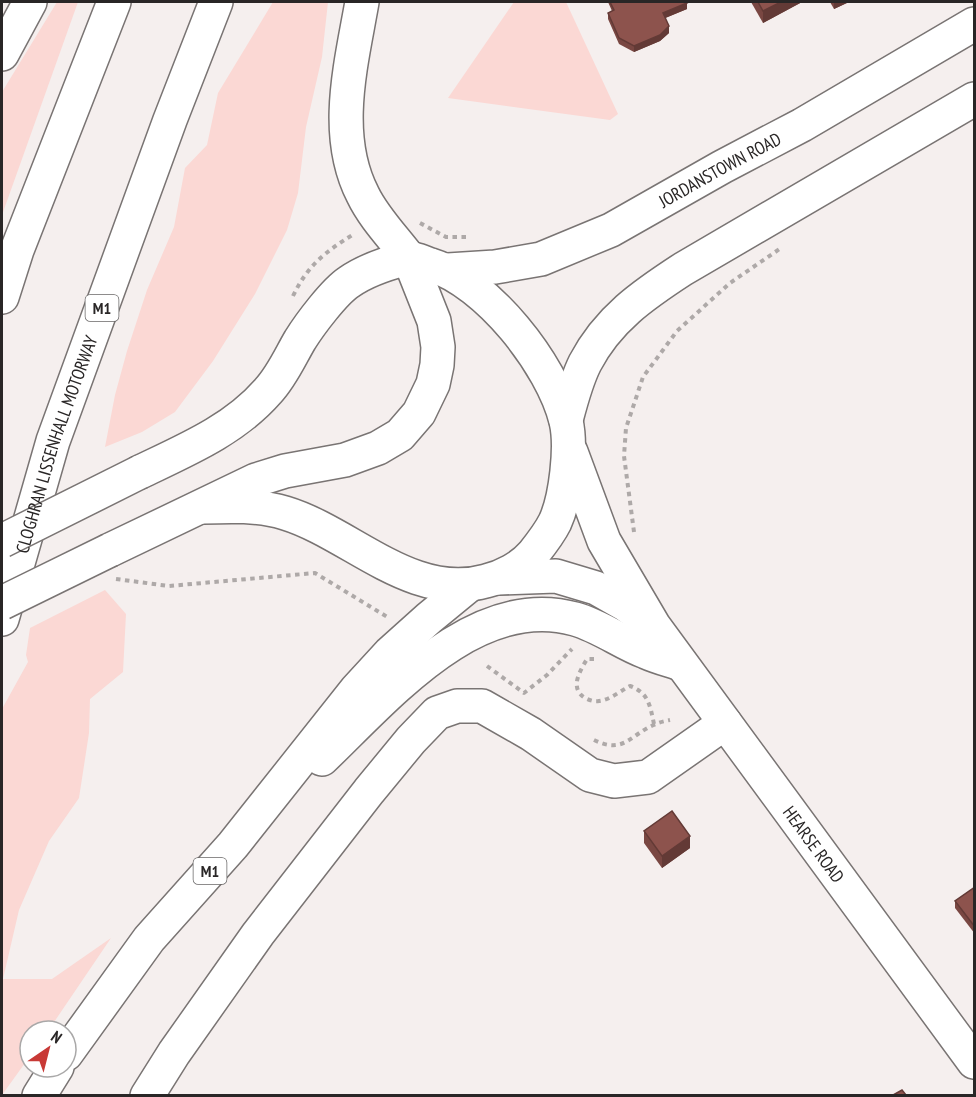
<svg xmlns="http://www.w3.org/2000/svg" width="976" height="1097" viewBox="0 0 976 1097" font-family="'PT Sans Narrow',sans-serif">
  <rect width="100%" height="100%" fill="#f5efee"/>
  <g fill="#fbd8d4">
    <polygon points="57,2 78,2 2,215 2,92"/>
    <polygon points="273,2 328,2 322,57 306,127 298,193 287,230 255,294 213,361 175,412 142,432 105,447 115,395 127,351 147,290 174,227 185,168 207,145 218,93"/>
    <polygon points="514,2 566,2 618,114 610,120 448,98"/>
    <polygon points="105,590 126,614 123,672 90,699 89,733 79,798 49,841 19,910 3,979 52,979 111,938 48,1031 30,1031 30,1056 2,1095 2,709 28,662 26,655 30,628"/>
  </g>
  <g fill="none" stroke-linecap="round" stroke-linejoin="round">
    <defs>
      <polyline id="minor" points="147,1096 174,1053 258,934 369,791 411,740 437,713 457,706 482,706 531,734 590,775 614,781 648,777 725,723"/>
      <g id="major">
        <path id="s1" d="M448,270l47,-3 46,-8 70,-29 111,-63 80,-42 172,-101"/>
        <path d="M566,420c5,-19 10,-39 19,-57 23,-44 58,-68 98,-94l291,-170"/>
        <path id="s2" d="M571,452l33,89 50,85 320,436"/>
        <path d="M140,472c46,-22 94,-42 128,-81 14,-15 22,-34 32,-51 10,-16 34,-48 49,-58 17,-12 36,-18 55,-23 9,-2 18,3 27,6 56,17 121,99 135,156 6,26 0,77 -11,101 -6,12 -14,22 -22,32 -11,13 -30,23 -47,27 -74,21 -135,-48 -201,-68 -26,-8 -55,-7 -82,-6"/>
        <polyline points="110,550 256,480 285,471 345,460 378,448 400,435 419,413 433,384 437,365 438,347 434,321 409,258"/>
        <polyline points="499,578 556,576 596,588 626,605 645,619"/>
      </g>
      <g id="highway">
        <path d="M362,2c-11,63 -30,133 1,193 11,23 31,43 46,63"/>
        <polyline points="2,54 30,2"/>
        <polyline points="2,297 17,250 114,2"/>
        <path id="s3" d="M2,619l51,-178 117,-321 46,-118"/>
        <path d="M322,759c65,-62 153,-168 253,-140 25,7 47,24 71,33 11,5 23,8 35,12"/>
        <polyline points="66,1054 149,939 233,845 356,690 390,653 429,618 468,586"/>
        <polyline points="39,1096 57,1067"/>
      </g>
    </defs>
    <use href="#minor" stroke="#797473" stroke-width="36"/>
    <use href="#major" stroke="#797473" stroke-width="36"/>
    <use href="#highway" stroke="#797473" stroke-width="36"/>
    <g stroke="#aea9a8" stroke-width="4" stroke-dasharray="4.5 4.5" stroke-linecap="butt">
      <polyline points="420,223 446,237 469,237"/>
      <path d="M293,296c15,-31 32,-44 61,-62"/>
      <polyline points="634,532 624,456 626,428 643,377 677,331 730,283 781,248"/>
      <polyline points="116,579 169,586 315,573 389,618"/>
      <path d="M594,659h-7c-7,12 -18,29 -2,39 4,2 9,4 14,3 11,-1 21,-10 31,-15 19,7 20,20 24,38"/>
      <polyline points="487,666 524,693 547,675 572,649"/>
      <path d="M594,740c31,15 36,-6 62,-16 4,-2 9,-3 14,-4"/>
    </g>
    <use href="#minor" stroke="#fff" stroke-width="33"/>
    <use href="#major" stroke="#fff" stroke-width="33"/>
    <use href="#highway" stroke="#fff" stroke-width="33"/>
    <defs>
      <g id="major-bridge">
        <polyline points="2,541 140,472"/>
        <polyline points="2,603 110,550"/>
      </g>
    </defs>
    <use href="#major-bridge" stroke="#797473" stroke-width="36" stroke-linecap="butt"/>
    <use href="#major-bridge" stroke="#fff" stroke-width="33"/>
  </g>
  <g fill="#794742">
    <polygon points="608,2 686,2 687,9 665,18 669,33 660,41 634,52 619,44 608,19 608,13 612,11"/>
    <polygon points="751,2 802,2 763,23"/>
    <polygon points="830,2 849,2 834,9"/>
    <polygon points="644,831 690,848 662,868 644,843"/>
    <polygon points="975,887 975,934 955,908 955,901"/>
  </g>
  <g fill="#633a36">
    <polygon points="781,2 802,2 763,23 763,11"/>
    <polygon points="834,2 849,2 834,9"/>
    <polygon points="687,3 687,9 663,19 663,13"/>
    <polygon points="669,26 669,33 660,41 634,52 634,46"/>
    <polygon points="690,836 690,848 662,868 662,856"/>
  </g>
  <g fill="#8d534d" stroke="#633a36" stroke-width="1.5">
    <polygon points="610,2 686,2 687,3 663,13 669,26 660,35 634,46 619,38 608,13 614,10"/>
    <polygon points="758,2 781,2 763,11"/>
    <polygon points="672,811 690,836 662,856 644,831"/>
    <polygon points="975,887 975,927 955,901"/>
    <polygon points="902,1090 906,1095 893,1095"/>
  </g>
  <g text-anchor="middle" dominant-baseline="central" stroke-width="6" stroke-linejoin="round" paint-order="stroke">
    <g fill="#fff" stroke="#696767" stroke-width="1.5">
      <rect x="85.5" y="295" width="33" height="26" rx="4.5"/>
      <rect x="193.5" y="858" width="33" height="26" rx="4.5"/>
    </g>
    <g font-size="16" font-weight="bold" fill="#292626">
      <text x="102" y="308">M1</text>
      <text x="210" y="871">M1</text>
    </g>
    <g font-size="18" fill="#292626" stroke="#fff">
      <text stroke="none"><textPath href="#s1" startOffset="294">JORDANSTOWN ROAD</textPath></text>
      <text stroke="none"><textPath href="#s3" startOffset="183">CLOGHRAN LISSENHALL MOTORWAY</textPath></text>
      <text stroke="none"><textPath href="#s2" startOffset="464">HEARSE ROAD</textPath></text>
    </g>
  </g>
  <rect width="976" height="1097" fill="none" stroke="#292626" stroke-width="6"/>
  <g transform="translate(48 1049) rotate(35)"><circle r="28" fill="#ffffff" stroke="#a9a8a8" stroke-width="1.5"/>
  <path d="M0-4.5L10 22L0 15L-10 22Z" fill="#c83936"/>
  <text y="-9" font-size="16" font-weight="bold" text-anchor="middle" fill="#292626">N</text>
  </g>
</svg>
